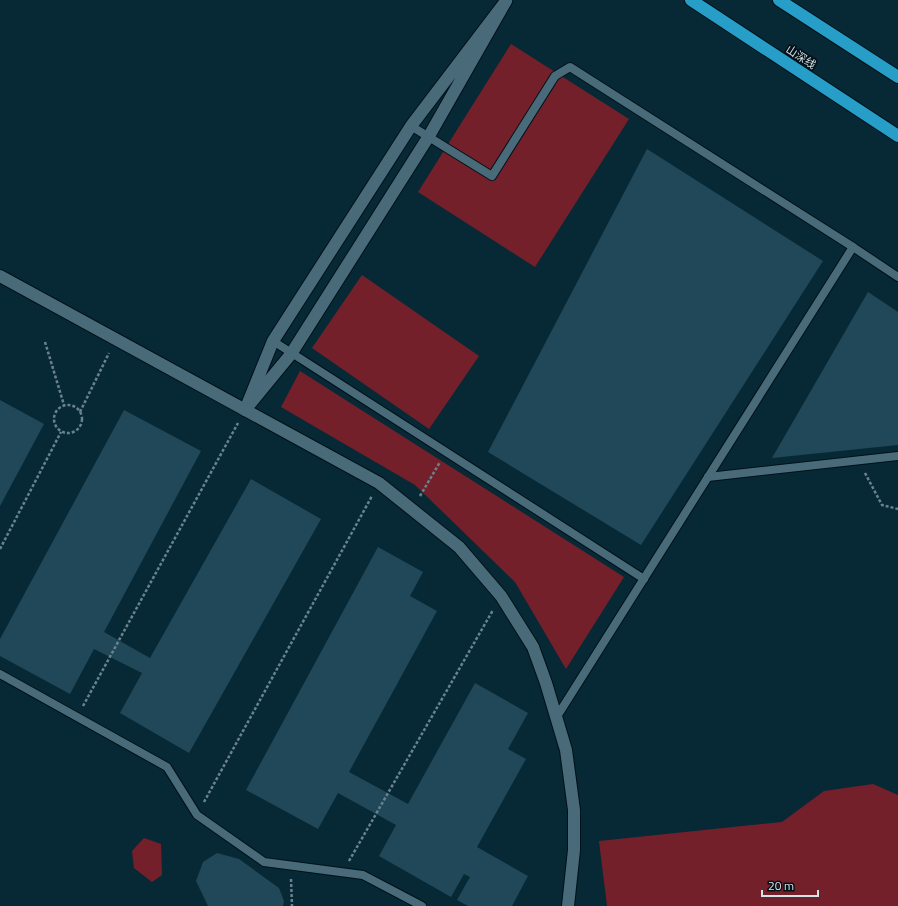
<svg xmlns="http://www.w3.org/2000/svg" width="898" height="906" viewBox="0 0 898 906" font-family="'Titillium Web','Noto Sans SC',sans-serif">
  <rect width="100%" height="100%" fill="#072935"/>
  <g fill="#74202a">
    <polygon points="511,44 629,119 535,267 418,192"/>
    <polygon points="362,275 479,356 429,429 312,348"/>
    <polygon points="300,371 624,577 566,669 515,582 415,485 281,407"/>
    <polygon points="873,784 898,795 898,906 607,906 599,841 782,822 824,791"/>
    <polygon points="144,838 161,844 162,875 152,882 134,868 132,851"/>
  </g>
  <g fill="#214858">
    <polygon points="647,149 823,261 641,545 488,452"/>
    <polygon points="868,292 898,312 898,445 772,458"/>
    <polygon points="0,400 44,424 0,506"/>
    <polygon points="124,410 201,451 104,632 150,658 251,479 321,519 189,753 120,713 142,673 94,649 70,694 0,656 0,639"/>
    <polygon points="378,547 423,572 410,596 437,611 349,772 408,804 475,683 528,713 508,749 526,759 477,847 528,876 512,906 468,906 457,900 470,877 464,874 451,897 379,856 396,825 338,793 318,829 246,790"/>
    <polygon points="217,853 239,859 279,888 284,901 283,906 208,906 196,881 203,862"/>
  </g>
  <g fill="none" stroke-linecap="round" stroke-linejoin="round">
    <defs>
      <g id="lane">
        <polyline points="411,126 492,176 555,76 570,67 853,247 556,718"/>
        <polyline points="853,247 898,277"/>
        <polyline points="273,341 644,579"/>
        <polyline points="708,477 898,456"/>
        <polyline points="0,674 167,767 197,815 264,862 363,875 422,906"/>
      </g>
      <g id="street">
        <polygon points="506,1 429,136 291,354 245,410 273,341 411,126"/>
        <polyline points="0,276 379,483 459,547 501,596 533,647 546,683 566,750 574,810 574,850 568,906"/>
      </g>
      <g id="highway">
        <polyline points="691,0 898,136"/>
        <polyline points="779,0 898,77"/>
      </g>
    </defs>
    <use href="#lane" stroke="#00111a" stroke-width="10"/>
    <use href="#street" stroke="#00111a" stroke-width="14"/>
    <use href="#highway" stroke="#00111a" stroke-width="14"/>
    <g stroke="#69838d" stroke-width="2.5" stroke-dasharray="3 2" stroke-linecap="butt">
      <polyline points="45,342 64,405"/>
      <circle cx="68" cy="419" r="14"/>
      <polyline points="80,412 109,353"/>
      <polyline points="865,473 882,505 898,509"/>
      <polyline points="420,496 440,462"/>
      <polyline points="0,549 61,432"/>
      <polyline points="83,706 238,423"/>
      <polyline points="204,802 372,496"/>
      <polyline points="349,861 493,610"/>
      <polyline points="291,879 292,906"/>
    </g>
    <use href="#lane" stroke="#496a78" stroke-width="8"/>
    <use href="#street" stroke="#496a78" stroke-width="12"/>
    <use href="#highway" stroke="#269ec7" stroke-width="12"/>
  </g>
  <g text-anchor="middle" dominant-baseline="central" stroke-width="3.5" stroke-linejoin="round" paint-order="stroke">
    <g font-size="11" fill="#d2e4ec" stroke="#041015">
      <text transform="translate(801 57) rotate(33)">山深线</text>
    </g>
  </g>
  <path d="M762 890v6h56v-6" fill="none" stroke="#d2e4ec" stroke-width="2"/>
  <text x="768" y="890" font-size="12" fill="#d2e4ec" stroke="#041015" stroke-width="3" paint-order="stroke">20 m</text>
</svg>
